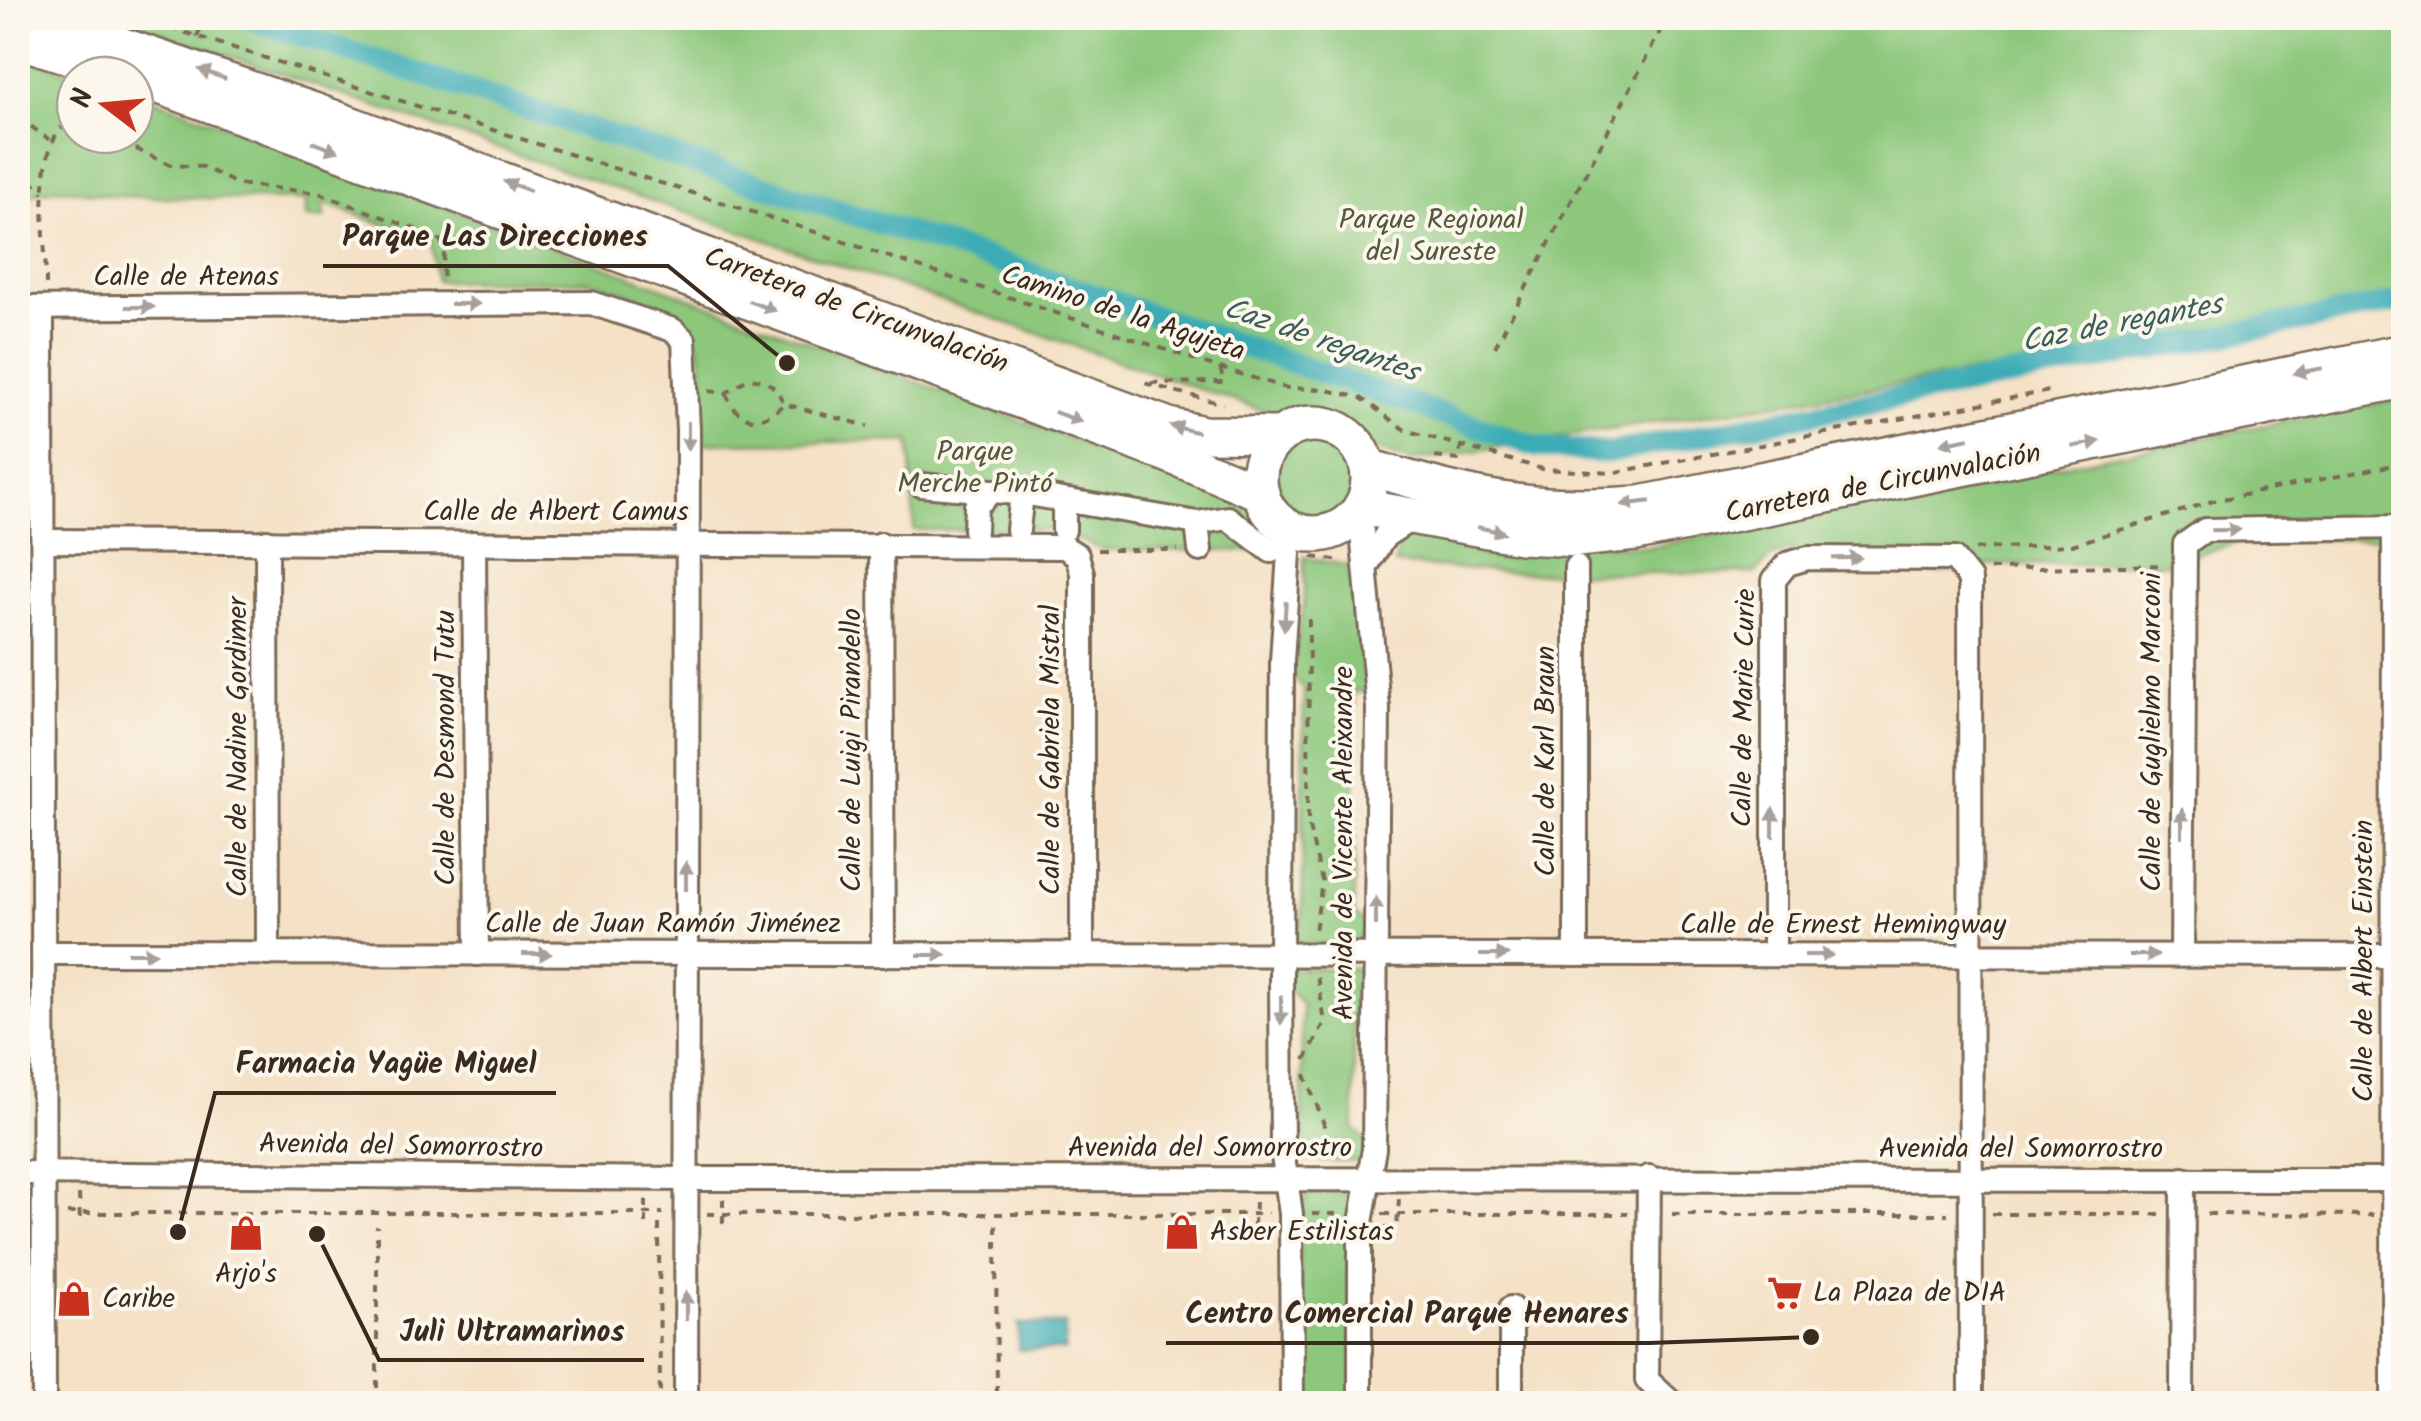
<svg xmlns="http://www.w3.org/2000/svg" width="2421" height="1421" viewBox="0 0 2421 1421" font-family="Kalam,sans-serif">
  <rect width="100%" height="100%" fill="#fbf7ec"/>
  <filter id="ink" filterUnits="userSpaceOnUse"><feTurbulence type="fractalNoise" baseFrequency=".01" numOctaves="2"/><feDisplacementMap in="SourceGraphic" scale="20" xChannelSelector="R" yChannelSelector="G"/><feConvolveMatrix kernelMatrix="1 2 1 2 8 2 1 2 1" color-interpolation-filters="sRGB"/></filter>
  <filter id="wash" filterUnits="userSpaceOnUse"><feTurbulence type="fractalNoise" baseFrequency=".0048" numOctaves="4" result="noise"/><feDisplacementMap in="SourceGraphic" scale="40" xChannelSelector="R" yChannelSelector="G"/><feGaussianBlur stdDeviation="2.25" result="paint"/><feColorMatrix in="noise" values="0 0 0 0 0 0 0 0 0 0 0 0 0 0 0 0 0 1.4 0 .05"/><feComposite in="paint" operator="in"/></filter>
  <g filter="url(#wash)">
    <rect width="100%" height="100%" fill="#f4e1c6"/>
    <g fill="#8cc77b" stroke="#64784c" stroke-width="2.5">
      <polygon points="118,18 2403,18 2403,305 1410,461"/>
      <path d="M18,54l57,21v60h60v-43l1113,413 19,25 4,21 -169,-1 -45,-20h-143l-4,-89 -208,2c-1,-21 3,-80 -3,-96 -12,-37 -78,-58 -113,-66h-149l-6,-40 -107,-38v15h-18v-17l-6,-1 -187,-4 -54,-8 -41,9z"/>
      <polygon points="2403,398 2403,538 2247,540 2167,563 1981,565 1938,573 1803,573 1794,550 1772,556 1755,573 1518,573 1395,564 1399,541 1425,533 1649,547"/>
      <circle cx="1317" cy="478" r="41"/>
      <polygon points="1304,557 1354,567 1355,608 1369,694 1354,690 1354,914 1369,926 1355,945 1301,944 1291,936 1288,911 1300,924 1302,919 1304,689 1290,674 1304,604"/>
      <polygon points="1358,968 1367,973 1369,1002 1354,989 1354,1129 1368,1142 1361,1160 1356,1162 1298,1160 1293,1157 1289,1131 1302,1141 1302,1003 1287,988 1292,969"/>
      <polygon points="1340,1191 1351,1198 1353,1207 1353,1403 1299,1404 1300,1207 1310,1192"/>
    </g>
    <rect fill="#3aabb6" stroke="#3a6a6a" stroke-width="2.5" x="1018" y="1324" width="47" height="26"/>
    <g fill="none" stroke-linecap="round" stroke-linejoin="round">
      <polyline stroke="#3aabb6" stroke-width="22" points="247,18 986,258 1537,447 1608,453 2404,301"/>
    </g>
  </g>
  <g filter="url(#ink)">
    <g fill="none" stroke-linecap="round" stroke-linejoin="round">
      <defs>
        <g id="street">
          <polyline points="18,308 591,303 673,330 684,340 688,431 686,1404"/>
          <polyline points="42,308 44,1404"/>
          <polyline points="921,485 1028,494 1197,523 1228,518 1271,551"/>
          <polyline points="1064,501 1064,530"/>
          <polyline points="1360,510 1378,708 1374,1149 1360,1228 1360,1404"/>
          <polyline points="1278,520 1289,553 1282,661 1281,979 1282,1149 1291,1214 1292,1404"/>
          <polyline points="1197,523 1200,550"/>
          <polyline points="975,530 976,506 992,491"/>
          <polyline points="1018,530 1022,493"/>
          <polyline points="43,541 1064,547 1077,555 1082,573 1082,955"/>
          <polyline points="267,541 268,954"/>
          <polyline points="474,543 477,954"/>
          <polyline points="881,544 883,955"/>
          <polyline points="1367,565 1385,536 1416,516"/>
          <polyline points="1576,567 1576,955"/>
          <polyline points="45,953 2404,956"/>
          <polyline points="1774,955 1774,580 1787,564 1808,558 1954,559 1970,579 1971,1404"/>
          <polyline points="2182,955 2185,544 2205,530 2404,527"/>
          <polyline points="18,1173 686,1179 2404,1180"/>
          <polyline points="1649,1177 1647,1380 1673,1404"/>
          <polyline points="1511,1308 1511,1404"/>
          <polyline points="2182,1404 2183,1179"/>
          <polyline points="2393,1404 2394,527"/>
        </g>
        <g id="primary">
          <polyline points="41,18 314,111 1169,426 1204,434 1280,435"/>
          <polyline points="18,40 128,75"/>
          <polyline points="135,77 1165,453 1261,493"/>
          <circle cx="1314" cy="479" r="55"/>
          <path d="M1368,467c103,31 163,45 272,37l764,-152"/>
          <polyline points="1361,507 1521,536 1577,539 1636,533 2404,380"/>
        </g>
      </defs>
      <use href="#street" stroke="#7c6a59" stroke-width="28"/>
      <use href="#primary" stroke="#7c6a59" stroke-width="40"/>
      <g stroke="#7c6a59" stroke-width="4" stroke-dasharray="8 8" stroke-linecap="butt">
        <polyline points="139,18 803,228 1220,368 1287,388 1323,389 1361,398 1405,430 1543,469 1611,473 2055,390"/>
        <polyline points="197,37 204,18"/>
        <polyline points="18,117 50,140"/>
        <polyline points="91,135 111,147 136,149 170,165 203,167 237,184 319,193 439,238 444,249 443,284"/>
        <polyline points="18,172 24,172 43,193"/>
        <path d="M46,285c0,-41 -12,-126 15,-157l14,1"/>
        <polyline points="1495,347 1667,18"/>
        <polyline points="1220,368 1224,382 1144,383 1223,404"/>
        <path d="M709,391l17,2 23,-15c19,2 27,8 35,26l84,22"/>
        <path d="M726,393c12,32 35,33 58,11"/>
        <polyline points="1435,457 1458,460 1461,446"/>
        <polyline points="1975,549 2072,545 2213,501 2404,463"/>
        <polyline points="1097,550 1178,550"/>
        <polyline points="1312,557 1342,561"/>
        <polyline points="1990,569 2165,565"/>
        <polyline points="1309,619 1308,823 1322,881 1315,932"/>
        <polyline points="1305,1060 1325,1022 1317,976"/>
        <path d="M1305,1074c4,17 28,61 21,73 -3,5 -9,8 -12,12"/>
        <polyline points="1304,1149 1354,1148"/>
        <polyline points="79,1194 80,1224"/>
        <polyline points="723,1199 723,1224"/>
        <polyline points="67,1213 663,1213"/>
        <polyline points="707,1214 1268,1214"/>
        <polyline points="1312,1214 1338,1214"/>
        <polyline points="1382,1214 1628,1214"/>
        <polyline points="1672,1214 1948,1214"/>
        <polyline points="1992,1214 2163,1214"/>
        <polyline points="2207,1214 2373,1215"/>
        <polyline points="646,1224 646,1199"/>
        <polyline points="659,1224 660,1404"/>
        <polyline points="996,1225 997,1404"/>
        <polyline points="1254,1226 1255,1201"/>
        <polyline points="1315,1226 1340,1227"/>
        <polyline points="1385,1227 1397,1227 1399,1199"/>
        <polyline points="377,1404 377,1226"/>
      </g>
      <use href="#street" stroke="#fff" stroke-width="22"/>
      <use href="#primary" stroke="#fff" stroke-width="35"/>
    </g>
    <defs><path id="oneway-solid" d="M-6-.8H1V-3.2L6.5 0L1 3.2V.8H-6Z" transform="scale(2.5)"/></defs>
    <g fill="#a79f9a">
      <use href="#oneway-solid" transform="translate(212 74) rotate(-160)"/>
      <use href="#oneway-solid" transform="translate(325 147) rotate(20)"/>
      <use href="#oneway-solid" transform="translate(517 186) rotate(-160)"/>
      <use href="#oneway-solid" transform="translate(465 304)"/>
      <use href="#oneway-solid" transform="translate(762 306) rotate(20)"/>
      <use href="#oneway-solid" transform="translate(140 307)"/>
      <use href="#oneway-solid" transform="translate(2308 371) rotate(169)"/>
      <use href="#oneway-solid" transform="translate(1068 417) rotate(20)"/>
      <use href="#oneway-solid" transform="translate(1184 429) rotate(-166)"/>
      <use href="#oneway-solid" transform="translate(688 436) rotate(90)"/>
      <use href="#oneway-solid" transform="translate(1955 441) rotate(169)"/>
      <use href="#oneway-solid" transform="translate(2086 444) rotate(-11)"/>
      <use href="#oneway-solid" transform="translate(1636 503) rotate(173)"/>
      <use href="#oneway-solid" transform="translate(1491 530) rotate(12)"/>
      <use href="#oneway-solid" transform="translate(2226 530) rotate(-1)"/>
      <use href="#oneway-solid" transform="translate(1847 558) rotate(-1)"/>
      <use href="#oneway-solid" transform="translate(1285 616) rotate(93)"/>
      <use href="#oneway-solid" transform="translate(1773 823) rotate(-90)"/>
      <use href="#oneway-solid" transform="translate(2182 823) rotate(-90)"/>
      <use href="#oneway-solid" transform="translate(686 876) rotate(-90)"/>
      <use href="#oneway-solid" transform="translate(1376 911) rotate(-90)"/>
      <use href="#oneway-solid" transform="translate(142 953)"/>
      <use href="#oneway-solid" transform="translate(537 954)"/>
      <use href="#oneway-solid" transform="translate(932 955)"/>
      <use href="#oneway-solid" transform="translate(1494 955)"/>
      <use href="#oneway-solid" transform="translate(1819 955)"/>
      <use href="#oneway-solid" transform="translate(2144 955)"/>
      <use href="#oneway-solid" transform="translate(1281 1010) rotate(90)"/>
      <use href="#oneway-solid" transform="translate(686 1306) rotate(-90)"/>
    </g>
  </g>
  <defs>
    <symbol id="shop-bare" viewBox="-9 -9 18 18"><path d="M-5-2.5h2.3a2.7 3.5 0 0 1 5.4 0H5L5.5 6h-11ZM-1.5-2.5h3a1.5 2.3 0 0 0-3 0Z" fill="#c8321e" stroke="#fbf7ec" stroke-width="2.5" paint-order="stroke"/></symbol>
    <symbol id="supermarket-bare" viewBox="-9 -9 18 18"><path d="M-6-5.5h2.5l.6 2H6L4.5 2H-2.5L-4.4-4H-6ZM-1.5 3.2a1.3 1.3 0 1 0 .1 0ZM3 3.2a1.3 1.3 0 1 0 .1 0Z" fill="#c8321e" stroke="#fbf7ec" stroke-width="2.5" paint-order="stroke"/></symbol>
  </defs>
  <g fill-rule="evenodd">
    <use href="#shop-bare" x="1157" y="1207" width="50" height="50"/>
    <use href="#shop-bare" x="221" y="1208" width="50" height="50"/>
    <use href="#supermarket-bare" x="1760" y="1268" width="50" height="50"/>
    <use href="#shop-bare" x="49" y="1274" width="50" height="50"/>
  </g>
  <g text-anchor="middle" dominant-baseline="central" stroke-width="8" stroke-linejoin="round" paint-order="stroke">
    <g font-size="28" fill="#53593a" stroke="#fbf7ec">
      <text x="1431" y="220">Parque Regional<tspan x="1431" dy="32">del Sureste</tspan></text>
      <text x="975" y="452">Parque<tspan x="975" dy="32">Merche Pintó</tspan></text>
    </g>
    <g font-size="28" fill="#3b2a1e" stroke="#fbf7ec">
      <text x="186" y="277">Calle de Atenas</text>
      <text transform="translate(856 311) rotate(20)">Carretera de Circunvalación</text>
      <text transform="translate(1123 314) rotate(18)">Camino de la Agujeta</text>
      <text transform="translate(1883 484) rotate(-11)">Carretera de Circunvalación</text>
      <text x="556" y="512">Calle de Albert Camus</text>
      <text transform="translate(1745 708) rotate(-89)">Calle de Marie Curie</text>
      <text transform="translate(2152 732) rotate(-90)">Calle de Guglielmo Marconi</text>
      <text transform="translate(238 747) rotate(-90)">Calle de Nadine Gordimer</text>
      <text transform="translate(446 748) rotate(-90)">Calle de Desmond Tutu</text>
      <text transform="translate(852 750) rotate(-90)">Calle de Luigi Pirandello</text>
      <text transform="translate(1051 750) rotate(-90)">Calle de Gabriela Mistral</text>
      <text transform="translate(1546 761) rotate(-90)">Calle de Karl Braun</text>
      <text transform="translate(1344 843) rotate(-90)">Avenida de Vicente Aleixandre</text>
      <text x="663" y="924">Calle de Juan Ramón Jiménez</text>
      <text x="1843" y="925">Calle de Ernest Hemingway</text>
      <text transform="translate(2364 961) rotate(-90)">Calle de Albert Einstein</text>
      <text transform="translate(401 1147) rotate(1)">Avenida del Somorrostro</text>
      <text x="1210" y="1148">Avenida del Somorrostro</text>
      <text x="2021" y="1149">Avenida del Somorrostro</text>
    </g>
    <g font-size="28" fill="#3b2a1e" stroke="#fbf7ec" text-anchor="start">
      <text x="1210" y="1232">Asber Estilistas</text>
      <text x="246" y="1274" text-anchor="middle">Arjo's</text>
      <text x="1813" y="1293">La Plaza de DIA</text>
      <text x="102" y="1299">Caribe</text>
    </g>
    <g font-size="30" font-style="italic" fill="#3b5e5b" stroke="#fbf7ec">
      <text transform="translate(2122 324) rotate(-11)">Caz de regantes</text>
      <text transform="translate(1321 341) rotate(19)">Caz de regantes</text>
    </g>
  </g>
  <path fill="none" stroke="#3b2a1e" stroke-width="4" d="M787 363L668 266H323M178 1232L215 1093H556M1811 1337L1649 1343H1166M317 1234L379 1360H644"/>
  <g fill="#3b2a1e" stroke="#fbf7ec" stroke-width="4">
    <circle cx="787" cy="363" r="10"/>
    <circle cx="178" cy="1232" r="10"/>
    <circle cx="1811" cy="1337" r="10"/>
    <circle cx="317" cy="1234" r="10"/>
  </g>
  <g font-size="30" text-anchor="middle" font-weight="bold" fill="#3b2a1e" stroke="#fbf7ec" stroke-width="8" stroke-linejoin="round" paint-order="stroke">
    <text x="495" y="246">Parque Las Direcciones</text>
    <text x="386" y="1073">Farmacia Yagüe Miguel</text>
    <text x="1407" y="1323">Centro Comercial Parque Henares</text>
    <text x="512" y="1341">Juli Ultramarinos</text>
  </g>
  <rect width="2421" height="1421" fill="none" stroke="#fbf7ec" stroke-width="60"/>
  <g transform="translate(105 105) rotate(286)"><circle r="48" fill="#fbf7ec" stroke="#aea59a" stroke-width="2.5"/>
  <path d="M0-8L18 38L0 25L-18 38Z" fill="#c8321e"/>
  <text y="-15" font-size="28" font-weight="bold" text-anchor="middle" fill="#3b2a1e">N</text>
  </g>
</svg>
